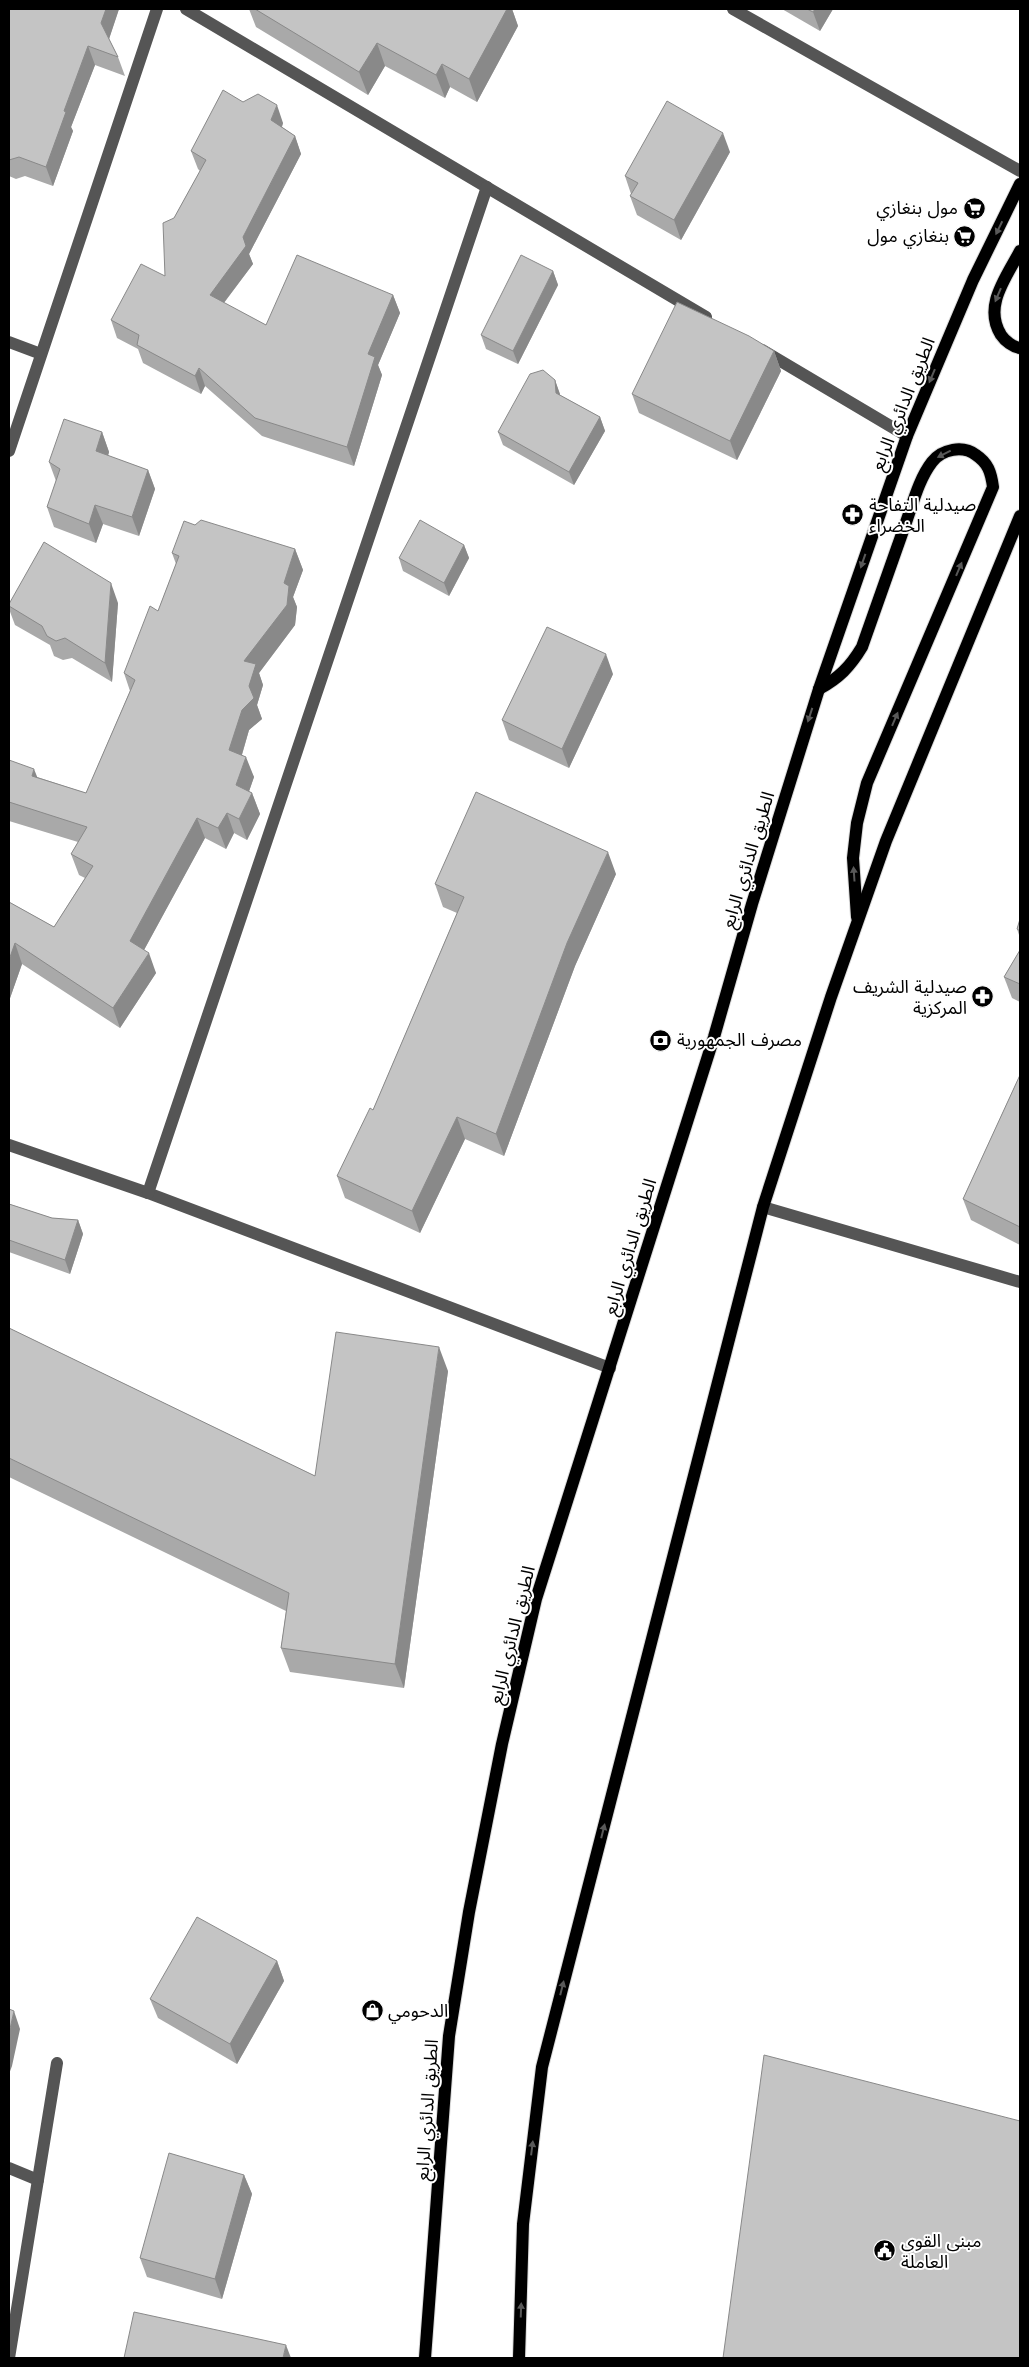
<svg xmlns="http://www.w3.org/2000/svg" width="1029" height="2367" viewBox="0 0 1029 2367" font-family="Jost,'Noto Sans Arabic',sans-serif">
  <rect width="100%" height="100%" fill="#fff"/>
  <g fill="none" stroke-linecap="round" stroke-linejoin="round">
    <defs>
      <g id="major">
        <path d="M1020,251c-14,27 -37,55 -19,84 4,6 12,12 19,13"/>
        <path d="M819,689c20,-11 31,-22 43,-42 14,-40 28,-79 42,-119 8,-21 14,-48 28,-66 10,-13 31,-17 44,-7 12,8 15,17 17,32l-126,296 -10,40 -4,35 4,59"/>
        <polyline points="425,2358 449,2036 469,1912 502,1744 536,1599 714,1037 752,904 819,689 907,436 973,280 1020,184"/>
        <polyline points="519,2358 523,2224 542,2067 763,1207 831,997 886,841 1020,516"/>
      </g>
    </defs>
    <use href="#major" stroke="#dbdbdb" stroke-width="14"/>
    <g stroke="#555" stroke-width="12">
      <polyline points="186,9 706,317"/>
      <polyline points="733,9 1020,171"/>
      <polyline points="9,342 41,354"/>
      <polyline points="762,350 907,436"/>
      <polyline points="9,451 157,9"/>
      <polyline points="9,1145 148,1193 610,1368"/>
      <polyline points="148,1193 487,187"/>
      <polyline points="763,1207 1020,1282"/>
      <polyline points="9,2168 38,2180"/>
      <polyline points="9,2358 57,2063"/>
    </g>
    <use href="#major" stroke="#000" stroke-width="12"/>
  </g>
  <g fill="#a9a9a9">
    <polygon points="9,9 119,9 109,39 118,57 125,76 95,65 71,127 73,131 53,186 25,176 16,179 9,176"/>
    <polygon points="249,9 512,9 518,26 477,102 450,87 445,98 385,66 368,95 256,27"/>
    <polygon points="782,9 833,9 820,31"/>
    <polygon points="243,102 283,123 282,127 295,136 301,154 249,254 253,264 224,303 266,325 393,295 400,313 378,365 382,375 354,466 262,436 205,386 201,394 143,363 138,349 117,338 111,320 165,276 174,218 200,171 198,169 191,151"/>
    <polygon points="730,152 681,240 637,215 630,196 631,194 625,176"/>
    <polygon points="553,271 558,285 518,364 486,349 481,335"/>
    <polygon points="774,351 781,371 737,460 639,413 632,394"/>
    <polygon points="555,380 560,395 600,417 605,431 574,485 503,445 498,432"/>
    <polygon points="102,432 109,452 108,456 148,470 155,489 139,536 103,524 96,543 54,527 47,507 56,481 49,462"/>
    <polygon points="195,525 295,549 303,570 293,597 297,607 295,625 259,673 263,685 257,705 262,719 249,730 242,755 254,777 249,791 252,793 260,814 247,840 234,833 226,849 205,838 144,950 156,973 120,1028 22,964 9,1001 9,902 54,927 85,878 79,875 71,854 78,842 9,821 9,760 37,777 86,793 130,691 124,673 158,611 176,564 172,553"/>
    <polygon points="464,545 469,558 449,596 403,571 399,558"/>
    <polygon points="118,603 112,682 72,658 63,660 54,656 50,645 15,625 9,609 9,604"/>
    <polygon points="613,674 569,768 509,740 502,720"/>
    <polygon points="616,874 575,966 504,1156 465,1139 420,1233 345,1198 337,1176 373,1110 457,913 443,907 435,884"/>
    <polygon points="1020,919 1020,938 1017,929"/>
    <polygon points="1020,950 1020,1002 1012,998 1004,977"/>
    <polygon points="1020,1075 1020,1245 971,1220 963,1199"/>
    <polygon points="9,1204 52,1218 78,1220 83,1234 70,1274 9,1252"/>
    <polygon points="9,1328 315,1476 448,1371 404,1688 290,1672 281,1648 286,1611 9,1477"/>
    <polygon points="277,1961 284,1981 237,2064 158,2018 150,1999"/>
    <polygon points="244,2175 252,2194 222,2299 147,2277 140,2258"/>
  </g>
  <g fill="#898989">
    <polygon points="106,9 119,9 108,42 101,23"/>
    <polygon points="507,9 512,9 518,26 477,102 469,79"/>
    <polygon points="815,9 833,9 820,31 813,12"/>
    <polygon points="377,43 385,66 368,95 359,72"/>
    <polygon points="88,46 95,65 71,127 73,131 53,186 46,167 64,111"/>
    <polygon points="442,64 450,87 445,98 436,75"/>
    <polygon points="277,105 283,123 278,138 271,120"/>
    <polygon points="723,133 730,152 681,240 674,220"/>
    <polygon points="295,136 301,154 249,254 253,264 216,313 210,295 243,237"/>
    <polygon points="553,271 558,285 518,364 513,351"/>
    <polygon points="393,295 400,313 378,365 382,375 354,466 347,447 368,354"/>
    <polygon points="774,351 781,371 737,460 730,441"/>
    <polygon points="199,368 205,386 201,394 195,376"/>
    <polygon points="555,380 560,394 561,406 556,393"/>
    <polygon points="600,417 605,431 574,485 569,472"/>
    <polygon points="102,432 109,452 103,471 96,451"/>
    <polygon points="148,470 155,489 139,536 132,517"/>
    <polygon points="95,505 103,524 96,543 89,524"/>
    <polygon points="464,545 469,558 449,596 444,583"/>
    <polygon points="295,549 303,570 293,597 297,607 295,625 259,673 263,685 257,705 262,719 249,730 237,771 229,750 249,686 244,661 284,583"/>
    <polygon points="111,583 118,603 112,682 105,663"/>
    <polygon points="606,654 613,674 569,768 562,749"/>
    <polygon points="246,757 254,777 244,806 236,785"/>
    <polygon points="34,769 42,789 32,776"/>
    <polygon points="252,793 260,814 247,840 239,819"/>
    <polygon points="227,813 234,833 226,849 218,828"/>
    <polygon points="197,818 205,838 138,961 130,941"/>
    <polygon points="608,852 616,874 575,966 504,1156 496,1134 567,943"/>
    <polygon points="15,943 22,964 9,1001 9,960"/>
    <polygon points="149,953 156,973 120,1028 113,1008"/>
    <polygon points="457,1117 465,1139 420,1233 412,1211"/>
    <polygon points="78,1220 83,1234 70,1274 65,1260"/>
    <polygon points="439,1347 448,1371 404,1688 395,1664"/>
    <polygon points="277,1961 284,1981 237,2064 230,2044"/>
    <polygon points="14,2011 20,2029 12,2066 9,2074 9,2033"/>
    <polygon points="244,2175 252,2194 222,2299 215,2279"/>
    <polygon points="286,2345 291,2358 283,2358"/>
  </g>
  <g fill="#c4c4c4" stroke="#898989">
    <polygon points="9,9 106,9 101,23 118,57 88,46 64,111 66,112 46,167 19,157 9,160"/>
    <polygon points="255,9 507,9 469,79 442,64 436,75 377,43 359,72"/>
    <polygon points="807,9 815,9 813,12"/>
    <polygon points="223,90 243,102 258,94 277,105 271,120 295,136 243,237 246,246 210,295 266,325 297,255 393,295 368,354 375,357 347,447 255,418 199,368 195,376 137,345 139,335 111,320 141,264 165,276 163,223 174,218 206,160 191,151"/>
    <polygon points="667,101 723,133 674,220 630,196 638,183 625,176"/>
    <polygon points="521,255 553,271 513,351 481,335"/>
    <polygon points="677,302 749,336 774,351 730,441 632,394"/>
    <polygon points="543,370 555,380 556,393 600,417 569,472 498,432 530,374"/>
    <polygon points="64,419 102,432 96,451 148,470 132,517 95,505 89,524 47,507 60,469 49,462"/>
    <polygon points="201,520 295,549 284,583 289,586 287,605 244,661 256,664 249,686 254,698 242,710 229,750 246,757 236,785 252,793 239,819 227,813 218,828 197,818 130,941 149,953 113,1008 15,943 9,960 9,902 54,927 93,866 71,854 87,827 9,802 9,760 34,769 32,776 86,793 135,680 124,673 150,606 158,611 179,556 172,553 184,521 195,525"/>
    <polygon points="420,520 464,545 444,583 399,558"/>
    <polygon points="44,542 111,583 105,663 65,638 56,641 47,636 42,626 9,606 9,604"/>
    <polygon points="547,627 606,654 562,749 502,720"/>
    <polygon points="476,792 608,852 567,943 496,1134 457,1117 412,1211 337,1176 370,1108 373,1110 464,897 435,884"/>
    <polygon points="1020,919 1020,931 1017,929"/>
    <polygon points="1020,950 1020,984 1004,977"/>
    <polygon points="1020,1075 1020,1227 963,1199"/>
    <polygon points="9,1204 52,1218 78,1220 65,1260 9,1240"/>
    <polygon points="9,1328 315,1476 336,1332 439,1347 395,1664 281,1648 289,1593 9,1458"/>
    <polygon points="197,1917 277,1961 230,2044 150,1999"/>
    <polygon points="9,2009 14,2011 9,2033"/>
    <polygon points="764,2055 1020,2121 1020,2358 723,2358"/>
    <polygon points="169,2153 244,2175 215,2279 140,2258"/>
    <polygon points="134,2312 286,2345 283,2358 124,2358"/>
  </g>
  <defs><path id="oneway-solid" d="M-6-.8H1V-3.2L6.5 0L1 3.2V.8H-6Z" transform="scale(1.25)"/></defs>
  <g fill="#595959">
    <use href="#oneway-solid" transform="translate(999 228) rotate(116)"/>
    <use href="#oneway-solid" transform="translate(998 295) rotate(113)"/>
    <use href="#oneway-solid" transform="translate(932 376) rotate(113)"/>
    <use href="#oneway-solid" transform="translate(944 454) rotate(153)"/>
    <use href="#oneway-solid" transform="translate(863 561) rotate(109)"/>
    <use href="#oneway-solid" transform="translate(959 569) rotate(-67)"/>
    <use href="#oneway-solid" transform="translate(810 715) rotate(108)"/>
    <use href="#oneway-solid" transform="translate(895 719) rotate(-67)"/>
    <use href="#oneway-solid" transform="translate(854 874) rotate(-94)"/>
    <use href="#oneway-solid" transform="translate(603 1831) rotate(-76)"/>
    <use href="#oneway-solid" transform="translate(562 1988) rotate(-76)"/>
    <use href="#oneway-solid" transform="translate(532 2148) rotate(-83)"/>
    <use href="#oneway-solid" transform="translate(521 2310) rotate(-88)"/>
  </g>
  <defs>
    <symbol id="supermarket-disc" viewBox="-11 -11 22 22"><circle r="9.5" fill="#000" stroke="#fff"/><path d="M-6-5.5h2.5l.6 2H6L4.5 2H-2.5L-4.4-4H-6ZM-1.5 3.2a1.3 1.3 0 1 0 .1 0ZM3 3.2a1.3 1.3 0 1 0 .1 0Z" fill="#fff"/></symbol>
    <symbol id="pharmacy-disc" viewBox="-11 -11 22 22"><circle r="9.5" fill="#000" stroke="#fff"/><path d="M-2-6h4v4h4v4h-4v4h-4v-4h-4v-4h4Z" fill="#fff"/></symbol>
    <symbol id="bank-disc" viewBox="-11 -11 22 22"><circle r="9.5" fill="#000" stroke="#fff"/><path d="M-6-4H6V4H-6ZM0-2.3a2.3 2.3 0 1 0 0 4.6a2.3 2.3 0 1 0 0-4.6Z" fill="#fff"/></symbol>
    <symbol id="shop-disc" viewBox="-11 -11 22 22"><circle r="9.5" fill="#000" stroke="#fff"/><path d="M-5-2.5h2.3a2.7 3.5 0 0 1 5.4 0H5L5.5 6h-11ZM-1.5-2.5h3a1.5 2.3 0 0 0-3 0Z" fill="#fff"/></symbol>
    <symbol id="civic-disc" viewBox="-11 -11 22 22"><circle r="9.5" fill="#000" stroke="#fff"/><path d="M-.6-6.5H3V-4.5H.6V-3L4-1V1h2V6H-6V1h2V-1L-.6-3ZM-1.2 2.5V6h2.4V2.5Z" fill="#fff"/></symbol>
  </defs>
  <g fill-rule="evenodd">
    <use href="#supermarket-disc" x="962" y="196" width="25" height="25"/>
    <use href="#supermarket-disc" x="952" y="224" width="25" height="25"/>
    <use href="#pharmacy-disc" x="840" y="502" width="25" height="25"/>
    <use href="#pharmacy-disc" x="970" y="984" width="25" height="25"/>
    <use href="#bank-disc" x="648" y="1028" width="25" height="25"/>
    <use href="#shop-disc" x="360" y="1998" width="25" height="25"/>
    <use href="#civic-disc" x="872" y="2238" width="25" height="25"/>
  </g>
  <g text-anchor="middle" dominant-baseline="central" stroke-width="4" stroke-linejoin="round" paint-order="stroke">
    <g font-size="18" fill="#000" stroke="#fff" text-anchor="start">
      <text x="958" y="208" text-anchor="end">مول بنغازي</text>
      <text x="949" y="236" text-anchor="end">بنغازي مول</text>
      <text x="869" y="505">صيدلية التفاحة<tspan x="869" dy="21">الخضراء</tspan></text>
      <text x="967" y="987" text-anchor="end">صيدلية الشريف<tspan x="967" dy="21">المركزية</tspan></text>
      <text x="677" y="1040">مصرف الجمهورية</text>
      <text x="388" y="2011">الدحومي</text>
      <text x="901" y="2241">مبنى القوى<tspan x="901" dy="21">العاملة</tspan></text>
    </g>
    <g font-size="18" fill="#000" stroke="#fff">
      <text transform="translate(903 404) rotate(-68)">الطريق الدائري الرابع</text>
      <text transform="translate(748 860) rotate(-73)">الطريق الدائري الرابع</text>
      <text transform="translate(630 1247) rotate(-73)">الطريق الدائري الرابع</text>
      <text transform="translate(512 1635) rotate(-76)">الطريق الدائري الرابع</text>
      <text transform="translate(427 2110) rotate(-86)">الطريق الدائري الرابع</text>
    </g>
  </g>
  <rect width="1029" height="2367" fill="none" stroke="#000000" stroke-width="20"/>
</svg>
